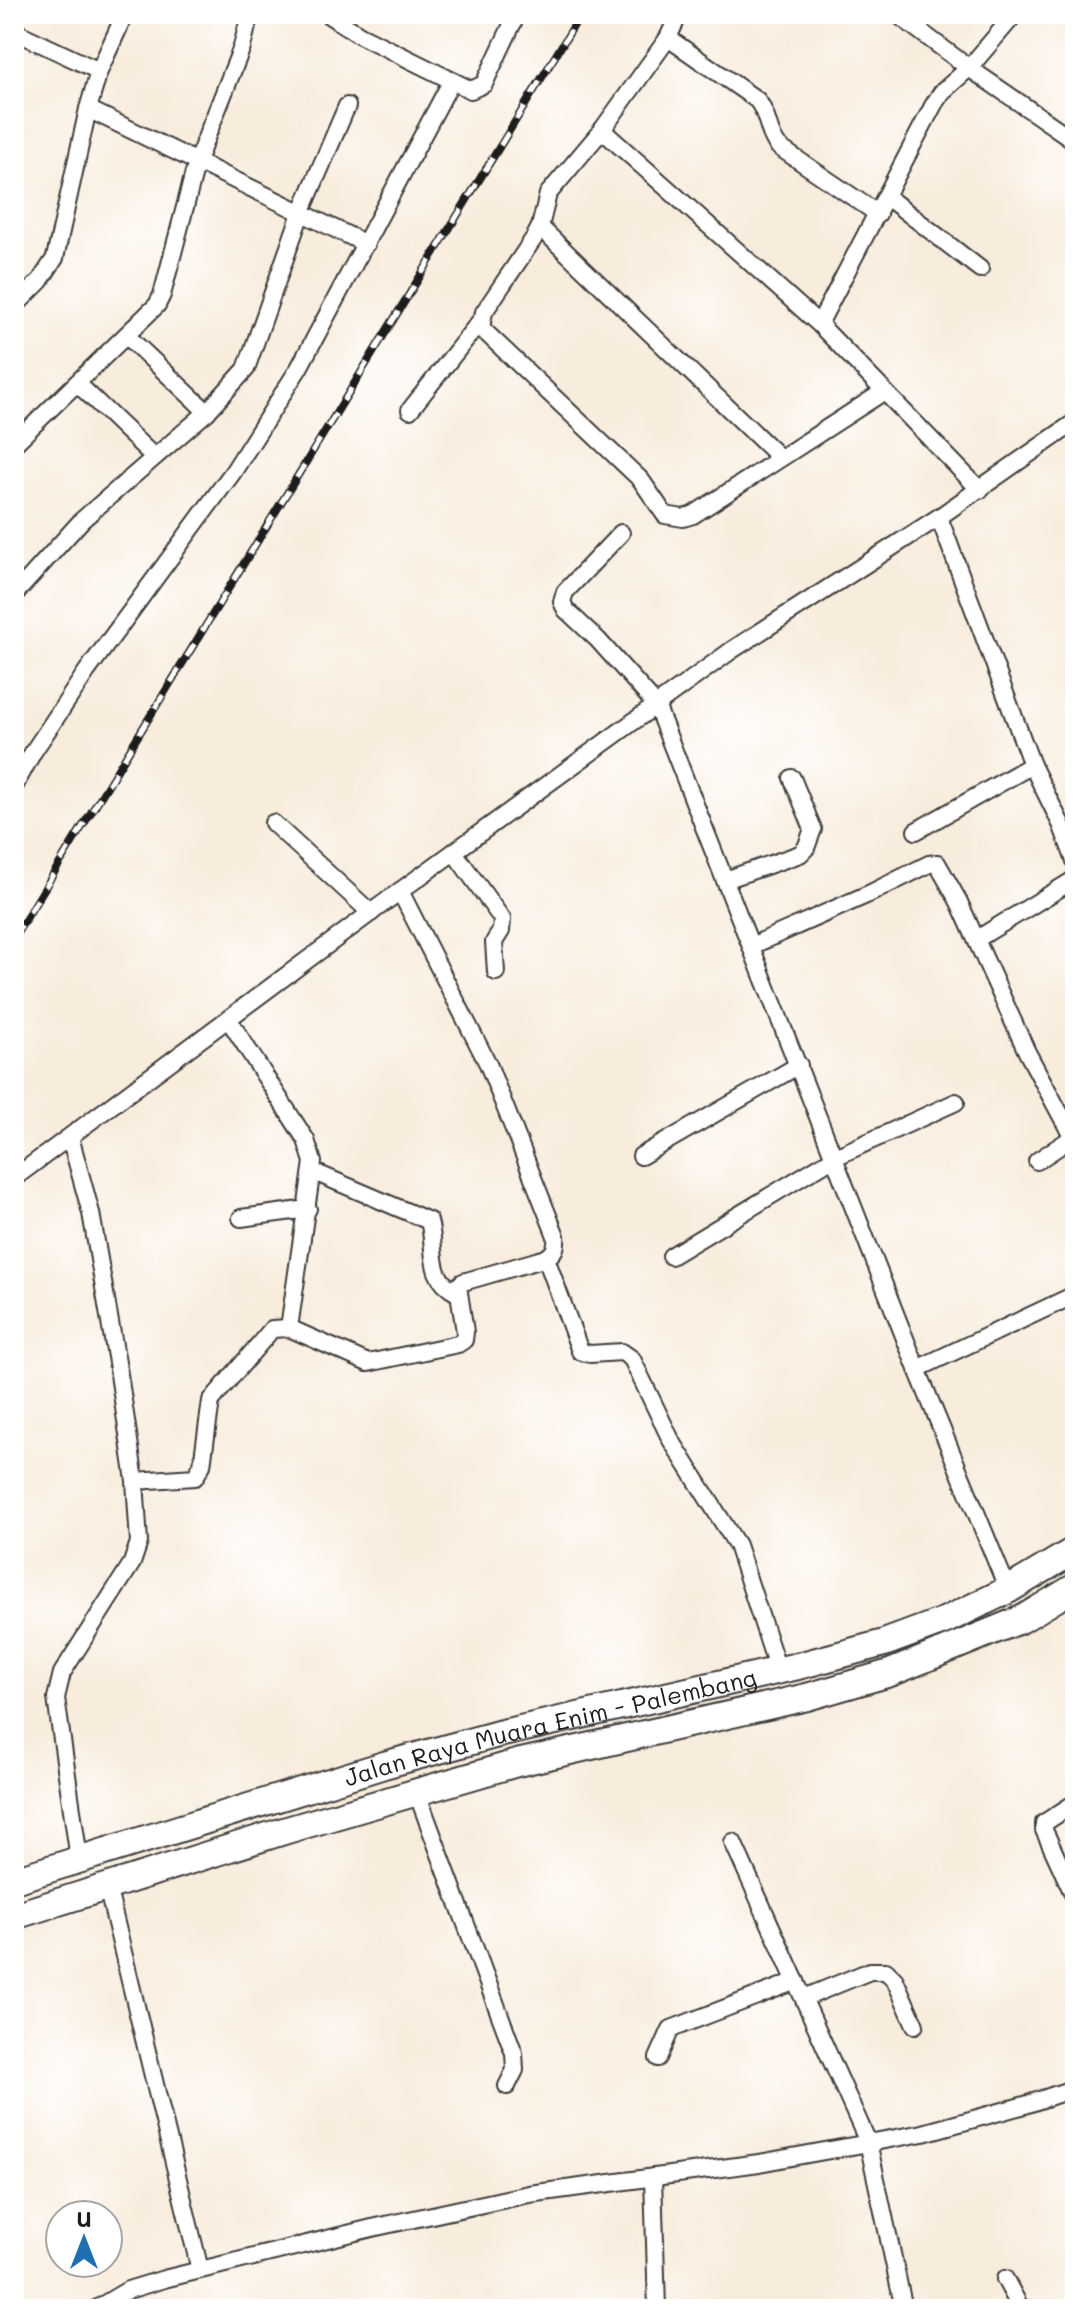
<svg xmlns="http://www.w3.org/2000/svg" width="1089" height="2323" viewBox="0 0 1089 2323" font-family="Mali,sans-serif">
  <rect width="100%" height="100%" fill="#fff"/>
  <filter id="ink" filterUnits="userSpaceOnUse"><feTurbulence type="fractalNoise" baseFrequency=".0125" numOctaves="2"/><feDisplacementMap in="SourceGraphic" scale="16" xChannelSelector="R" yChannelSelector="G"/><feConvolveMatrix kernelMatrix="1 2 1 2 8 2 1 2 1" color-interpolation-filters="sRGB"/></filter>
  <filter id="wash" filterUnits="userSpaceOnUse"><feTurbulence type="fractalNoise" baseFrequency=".006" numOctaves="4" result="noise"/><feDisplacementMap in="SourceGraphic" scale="32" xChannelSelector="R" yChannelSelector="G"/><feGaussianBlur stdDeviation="1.8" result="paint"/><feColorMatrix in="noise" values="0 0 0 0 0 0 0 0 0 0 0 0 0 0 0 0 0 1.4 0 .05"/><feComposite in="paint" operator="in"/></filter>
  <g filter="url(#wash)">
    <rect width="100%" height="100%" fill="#f8ecdc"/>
  </g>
  <g filter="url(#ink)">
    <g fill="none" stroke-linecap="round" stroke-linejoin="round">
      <defs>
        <g id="street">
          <polyline points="327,14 360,35 471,90 484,84 517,14"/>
          <polyline points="679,14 668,38 602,130 548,194 540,227 534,238 484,312 481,328 641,480 665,515 683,518 693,515 883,392"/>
          <polyline points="897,14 969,68 1075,141"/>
          <polyline points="14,31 99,71"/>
          <path d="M668,38l89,62c12,14 10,34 22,47l99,67"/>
          <polyline points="88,109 366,244"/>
          <polyline points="602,130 819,324 980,490"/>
          <polyline points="887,197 980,269"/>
          <polyline points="540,227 779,457"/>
          <polyline points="14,307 40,281 55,258 88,109 99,71 125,14"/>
          <polyline points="819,324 934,104 942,92 969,68 1015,14"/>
          <polyline points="127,336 207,412"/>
          <polyline points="78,384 153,456"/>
          <polyline points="410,410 481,320"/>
          <polyline points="14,444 157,305 162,295 197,161 242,47 250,14"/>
          <polyline points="939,517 1032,765 1061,824 1075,861"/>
          <polyline points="621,533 565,592 562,602 566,610 598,640 656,705 917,1369 1008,1590"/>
          <polyline points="14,595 82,520 207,412 246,369 301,213 347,106"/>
          <polyline points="14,787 33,752 87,671 233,472 299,368 451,82"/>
          <polyline points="273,823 371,913"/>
          <polyline points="916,831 1032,765"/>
          <polyline points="454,852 502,919 501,931 494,942 496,972"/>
          <polyline points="725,880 800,854 806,848 813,829 792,778"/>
          <polyline points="977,939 1075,879"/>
          <polyline points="751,946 873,892 929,864 937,863 959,902 1027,1052 1073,1138"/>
          <polyline points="229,1020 306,1140 313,1162 289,1328"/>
          <polyline points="70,1137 91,1213 119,1374 135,1481 139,1542 132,1563 62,1673 56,1698 79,1859"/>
          <polyline points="641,1156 799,1065"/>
          <polyline points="1037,1161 1075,1136"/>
          <path d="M314,1172l115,49c8,29 -3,56 28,72"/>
          <polyline points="14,1178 400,891 732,650 939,517 1075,422"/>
          <polyline points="241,1218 308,1209"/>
          <polyline points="671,1256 833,1158 956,1102"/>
          <polyline points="546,1258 580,1351 590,1354 622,1352 632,1359 671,1440 737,1545 778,1670"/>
          <polyline points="917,1369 1070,1297"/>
          <path d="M135,1481l60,-4 7,-12 9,-64 61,-72 17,-1 79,35 90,-19 6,-4 1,-8 -7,-46 5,-4 83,-24c9,-6 11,-11 10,-22l-68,-172 -88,-173"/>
          <polyline points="417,1793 514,2053 515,2070 507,2086"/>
          <polyline points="1075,1803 1044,1823 1044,1830 1075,1898"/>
          <polyline points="733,1842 868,2142 904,2309"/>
          <polyline points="107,1886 200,2270"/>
          <polyline points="804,1998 870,1971 886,1971 895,1980 915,2025"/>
          <polyline points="658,2058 671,2029 796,1981"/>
          <polyline points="653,2177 657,2309"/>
          <polyline points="1005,2279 1021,2309"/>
          <polyline points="96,2309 128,2290 164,2279 372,2228 529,2194 759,2163 923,2133 1025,2105 1075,2088"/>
        </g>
        <g id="primary">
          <path id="s1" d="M14,1880l370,-115 114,-31 300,-68 86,-23 62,-23 62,-30 67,-40"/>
          <polyline points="14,1916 287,1830 517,1763 807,1697 890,1673 1022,1619 1075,1587"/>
        </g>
      </defs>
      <use href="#street" stroke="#3d3b39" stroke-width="20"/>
      <use href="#primary" stroke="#3d3b39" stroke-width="30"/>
      <use href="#street" stroke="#fff" stroke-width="16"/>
      <use href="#primary" stroke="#fff" stroke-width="26"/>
      <defs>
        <polyline id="rail" points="14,938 581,14"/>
      </defs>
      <use href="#rail" stroke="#1c1c1c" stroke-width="8"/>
      <use href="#rail" stroke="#fff" stroke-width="5" stroke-dasharray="15" stroke-linecap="butt"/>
    </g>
  </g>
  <g text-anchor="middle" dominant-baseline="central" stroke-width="7" stroke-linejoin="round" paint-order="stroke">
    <g font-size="24" fill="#1c1c1c" stroke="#fff">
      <text stroke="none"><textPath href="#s1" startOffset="558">Jalan Raya Muara Enim - Palembang</textPath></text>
    </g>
  </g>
  <rect width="1089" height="2323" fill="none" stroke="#fff" stroke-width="48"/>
  <g transform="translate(84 2239)"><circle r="38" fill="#ffffff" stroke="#a4a4a4" stroke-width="2"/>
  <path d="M0-6L14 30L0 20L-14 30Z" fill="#1f6fb2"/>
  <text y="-12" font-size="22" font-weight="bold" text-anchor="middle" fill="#1c1c1c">U</text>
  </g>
</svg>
